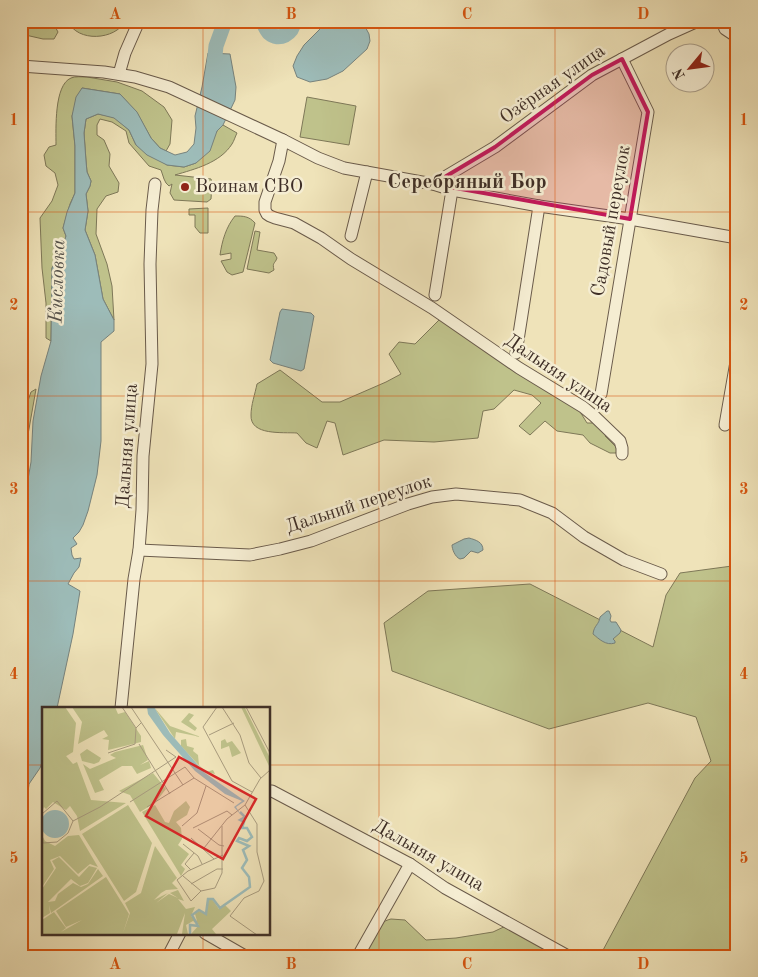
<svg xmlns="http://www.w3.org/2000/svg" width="758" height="977" viewBox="0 0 758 977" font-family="'Old Standard TT',serif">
  <rect width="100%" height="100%" fill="#efe3b9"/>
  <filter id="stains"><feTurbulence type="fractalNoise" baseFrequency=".004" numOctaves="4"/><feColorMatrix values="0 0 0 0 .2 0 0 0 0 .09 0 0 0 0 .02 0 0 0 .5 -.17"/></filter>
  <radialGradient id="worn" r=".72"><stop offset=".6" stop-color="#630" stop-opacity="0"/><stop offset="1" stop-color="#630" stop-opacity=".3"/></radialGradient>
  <g fill="#bfc28b" stroke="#7e7858">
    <polygon points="21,21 52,21 58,32 54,39 43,39 21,34"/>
    <path d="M68,21h57c-9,19 -48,22 -57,0z"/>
    <path d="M87,77l30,5 25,9 22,16 8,13 -2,24 -4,7 -6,-3 -9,-10 -14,-25 -17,-19 -38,-6 -10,28 3,30v47l-5,11 -7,24 3,8 -5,16 -9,16 -1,73 -5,-3v-35l-4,-35 -2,-50 12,-17 6,-16 -3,-12 -9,-7 -2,-11 5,-8 7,-2c0,-16 -2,-60 15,-67 4,-2 11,-1 16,-1z"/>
    <polygon points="307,97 356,106 349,145 300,137"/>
    <path d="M98,114l16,3 15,13 7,15 31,20 17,2 12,-4 21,-32 6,-6 14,8c-2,4 -3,8 -5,11 -12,19 -37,25 -57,31l36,4 1,4 -1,16 -4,3 -33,-2 -4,-7 2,-9 -3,2 -3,-3 -2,-4 -3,-9 -12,-4 -20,-23 -3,-12 -14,-9 -12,-3 -3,6v10l7,5 6,14 -1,12 10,17 -1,9 -12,4 -9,13 -1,25 11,30 5,22 2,34 -11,-21 -8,-44 -10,-25 3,-19 -2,-17 4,-8 1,-5 -4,-9 -1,-11 -2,-28 2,-14z"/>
    <polygon points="208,208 208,233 200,233 195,227 195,215 189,215 189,209"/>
    <path d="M235,216c8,0 14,0 20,7l-12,49 -11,3 -5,-3 -6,-11 10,-2v-6l-11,2c2,-14 6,-28 15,-39z"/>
    <path d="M255,231l5,1 -3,18 17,3 3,5c-2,6 -5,4 -3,12l-5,3 -22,-4z"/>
    <path d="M441,318l138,92 8,13h5l4,-3 11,13 -2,3 13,13 -2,4h-6l-20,-10 -7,-8 -26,-4 -12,-10 -15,14 -11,-9 22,-23 -9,-8 -18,-5 -20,19 -11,2 -5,27 -44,4 -50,-2 -41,15 -8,-32 -8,-2 -10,27 -11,-5 -9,-10c-14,-1 -47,3 -46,-18 0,-10 4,-21 6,-31l23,-14 42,32h18l46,-20 15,-8 -12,-20 10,-12 16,2z"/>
    <polygon points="36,389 23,463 21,493 21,421 31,392"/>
    <polygon points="737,562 737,956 608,956 602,952 695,778 711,761 696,717 648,703 549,729 392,671 384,623 428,591 530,584 653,647 666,595 680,573 732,566"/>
    <path d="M391,919l14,1 21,20 30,-2 37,-6 17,-8 28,14 14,18h-198c9,-12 22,-34 37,-37z"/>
  </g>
  <g fill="#9dbcb9" stroke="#77837e">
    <polygon points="337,21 362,21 369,34 370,41 367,49 343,71 327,79 310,82 297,77 293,66 297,56 304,45 322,27"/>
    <polygon points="208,53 230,54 236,87 235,100 223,125 217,131 210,151 196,163 184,167 167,165 147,155 136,145 129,130 114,118 98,114 86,119 84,133 86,161 87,172 91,181 90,186 86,194 88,211 85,230 95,255 103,299 114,320 114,331 101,342 101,441 97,475 88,511 83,525 79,532 73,538 77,544 71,548 72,555 74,559 81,558 79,567 74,573 68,584 80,591 73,634 57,708 44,708 44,757 40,768 29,784 25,816 21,824 21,620 27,485 31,462 33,421 41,376 51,341 52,268 61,252 66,236 63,228 67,212 75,193 75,146 72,116 76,97 82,88 120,94 137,112 151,138 160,148 175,155 187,152 194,144 196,128 195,116 202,87"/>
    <polygon points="282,309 311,313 314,316 304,369 301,371 273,363 270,360 280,312"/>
    <path d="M469,538c7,2 14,4 14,12l-5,3 -7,-2 -7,7 -4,1c-5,-2 -8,-10 -8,-14l12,-6z"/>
    <path d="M607,611h2l2,5 -1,4 1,2h5l5,8 -1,3 -7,6 2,2v2c-9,3 -16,-4 -22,-9 1,-9 6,-9 7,-17z"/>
  </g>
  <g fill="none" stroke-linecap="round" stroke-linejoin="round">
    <g stroke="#9dbcb9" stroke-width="15">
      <path d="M262,21c2,3 4,9 7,12 10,9 24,1 25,-12"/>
      <polyline points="213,74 216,46 225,21"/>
    </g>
    <defs>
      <g id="minor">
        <polyline points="722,21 725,29 737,37"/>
        <polyline points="21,66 104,72 135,77 169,87 283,140 318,158 344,168 433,184 452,190 539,206 630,219 737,238"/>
        <polyline points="119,74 125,53 139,21"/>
        <polyline points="283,140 279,161 265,202 265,210 267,214 270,216 275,218 294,223 321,238 351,259 432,308 519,368 583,407 594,416 620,441 622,448 622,454"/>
        <polyline points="433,184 495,147 592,75 669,34 698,21"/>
        <polyline points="351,236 367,172"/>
        <polyline points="435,295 452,190"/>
        <polyline points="516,353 539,206"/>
        <polyline points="601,394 648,112 622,59"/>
        <polyline points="725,425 737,356"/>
        <polyline points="139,550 250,555 280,549 311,541 408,504 432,497 456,494 520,500 552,513 584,537 624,560 661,574"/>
        <polyline points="121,708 134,579 139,550 142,510 143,456 152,364 150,264 152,210 155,184"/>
        <polyline points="269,791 272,791 410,864 445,888 568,956"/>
        <polyline points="205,933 245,956"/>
        <polyline points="168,956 180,933"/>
        <polyline points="358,956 410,864"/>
      </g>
    </defs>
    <use href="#minor" stroke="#6a5b4b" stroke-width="13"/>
    <use href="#minor" stroke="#f5edd2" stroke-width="11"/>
  </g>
  <path fill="#c2185b" fill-opacity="0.2" stroke="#c2185b" stroke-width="4" stroke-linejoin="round" d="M622,59l26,53 -18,107 -197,-35 62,-37 97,-72z"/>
  <path fill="none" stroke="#d7550f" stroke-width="1" stroke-opacity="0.55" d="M203,21v687M379,21v935M555,21v935M21,212h716M21,396h716M21,581h716M21,765h23M269,765h468M203,933v23"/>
  <circle fill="#8f2418" stroke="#f5edd2" stroke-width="2" cx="185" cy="187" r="5"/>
  <g text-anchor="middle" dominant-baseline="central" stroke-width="5" stroke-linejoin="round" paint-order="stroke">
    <g font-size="19" fill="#3e2e26" stroke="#f5edd2">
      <text transform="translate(553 85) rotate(-35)">Озёрная улица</text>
      <text transform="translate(612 221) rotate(-80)">Садовый переулок</text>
      <text transform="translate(558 374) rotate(34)">Дальняя улица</text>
      <text transform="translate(128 446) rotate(-86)">Дальняя улица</text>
      <text transform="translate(359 505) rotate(-18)">Дальний переулок</text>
      <text transform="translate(428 856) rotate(30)">Дальняя улица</text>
    </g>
    <g font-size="19" fill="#3e2e26" stroke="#f5edd2" text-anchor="start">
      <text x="195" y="187">Воинам СВО</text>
    </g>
    <g font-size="20" font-style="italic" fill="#56524b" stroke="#f5edd2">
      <text transform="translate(58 281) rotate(-88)">Кисловка</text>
    </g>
    <g font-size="21" font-weight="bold" fill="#3e2e26" stroke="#f5edd2">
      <text x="467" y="182">Серебряный Бор</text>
    </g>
  </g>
  <g transform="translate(42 707)">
    <rect width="228" height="228" fill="#efe3b9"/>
    <path d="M0,0h23l11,16 -3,29 -15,9 8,-5 7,8 4,-2 14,38 35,3 -46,28 -3,-15 -7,-10 -4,4 -13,-8 -7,7 -2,-2 -2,5zM30,0h43l3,7 7,-2 16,24v6l-33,8 1,-10 -7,-1 6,-3 -4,-6 -26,14 4,-22zM112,0l16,19 31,11 -25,-5 -1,7zM199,0l4,1 24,48v10zM147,6l5,2 -5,6 8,7 -2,3 -14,-9zM144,32l1,7 7,2 -1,3 5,4 1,10 7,7 7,-2 2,4 -10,-2 -24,-26v-6zM183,32l2,4 5,-2 9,12 -9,4 -3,-11 -8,3v-8zM101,38l5,15 -8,5 9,-4 2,7 -14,6 -5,-8h-10l-23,14 5,10 -9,3 -12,-29 7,5 26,-11 -6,-3 5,-3zM45,42l14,9 -2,4 -5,2 -12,-3 -2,-7zM111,66l13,16 -11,14 -15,9 -10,-17 -11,-4zM144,94l4,6 -3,8 -11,7 5,6 1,11 -4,6 11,9 -8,11 4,4 -4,7 -39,-64 13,-7 10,17 4,1 5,-12zM86,98l24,38 -16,49 -12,9 -42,-67zM0,128l3,6 10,5 13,-10 11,-1 19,32 -8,-3 -12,10 -18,-18 -10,4 4,9 -12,18zM113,139l22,32 -5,5 6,6 -12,1 -5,3 -7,7 14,-7 -12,10 13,-9 9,4 -8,-5 8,-3 6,11 -6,-2 8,10 9,-2 -4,9 6,5 -2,-7 4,-3 7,3 2,-14 4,-1 7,10 5,-5 7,7 -19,18 4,5h-25l8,-9 -6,-4 -7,4 2,9h-6l3,-21 -8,21h-135v-14l12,-8 12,16 -5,4 21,-12 -16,7 -10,-16 50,-34 23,37 -6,19 7,-20 -5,-10 16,-10zM17,150l20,20 10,-11 8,2 -9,15 -8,3 -9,-7 -23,23 7,-1 3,-7 15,-11 8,4 7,-3 10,-15 5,7 -52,37 -2,-8 1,8 -8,5v-29l14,-21 -4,-7z" fill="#bfc28b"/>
    <path d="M105,0h7l16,26 35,40 40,28 -9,6 5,8 -7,-8 8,-6 -17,-7 -30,-23 -32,-36 -15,-21zM-1 117a14 14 0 1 1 28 0a14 14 0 1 1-28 0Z" fill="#9dbcb9"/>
    <path fill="none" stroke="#9dbcb9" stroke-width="2.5" d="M148,228v-10l8,1 -6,-11 7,-5 7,4 2,-15h5l7,9 30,-21 -1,-10 -7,-9 5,-8 -4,-10 6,-4 -12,-5 2,-3 8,3 5,-4 -5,-9h-5l2,-6 -4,-2 5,-3 -5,-5"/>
    <path fill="none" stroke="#a89b7e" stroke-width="1" d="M80,0l14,21M89,0l52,78M175,0l-14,20 29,54 20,11M180,0l18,28 9,28 12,15M204,0l24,46M167,28l25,-12M97,37l31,50M66,46l27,-9 1,-16 5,-5M88,95l55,-35 9,11 40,25M203,98l12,19v28l7,29 -5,10 -15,7 -14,18 27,19M105,100l47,-29M0,107l15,-13M31,114l27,-14 76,-50 -10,-7M140,119l15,-13 9,-27M151,121l34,-17 5,4M156,122l21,16 5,1M0,125l1,11 14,-1 11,-9 5,-12 -16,-20M149,131l23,21M141,137l15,12 4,8M162,141l23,-29 18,-14 15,-26 10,-9M149,163l-6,-6 9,-11M141,169l18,15M149,177l26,-15h6M159,184l-10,10 -14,-21 11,-9 35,-16M159,184l14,-3 7,-15v-47"/>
    <path fill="#d62828" fill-opacity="0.15" stroke="#d62828" stroke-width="2.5" d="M137,50l77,42 -33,60 -77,-43z"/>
    <rect width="228" height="228" fill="none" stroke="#3e2e26" stroke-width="2.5"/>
  </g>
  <rect width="758" height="977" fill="none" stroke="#efe3b9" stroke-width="55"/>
  <g transform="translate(690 68) rotate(241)"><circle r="24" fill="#f5edd2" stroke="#aca18d"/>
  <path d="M0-4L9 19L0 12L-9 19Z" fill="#8f2418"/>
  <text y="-8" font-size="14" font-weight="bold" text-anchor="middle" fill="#3e2e26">N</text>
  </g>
  <rect x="28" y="28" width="702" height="922" fill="none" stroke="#d7550f" stroke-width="2"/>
  <g font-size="16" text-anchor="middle" font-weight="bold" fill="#d7550f">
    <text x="115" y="19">A</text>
    <text x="291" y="19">B</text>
    <text x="467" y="19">C</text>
    <text x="643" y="19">D</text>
    <text x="14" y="125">1</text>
    <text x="744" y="125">1</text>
    <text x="14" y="310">2</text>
    <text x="744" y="310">2</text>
    <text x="14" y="494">3</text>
    <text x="744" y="494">3</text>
    <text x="14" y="679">4</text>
    <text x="744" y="679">4</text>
    <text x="14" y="863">5</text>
    <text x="744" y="863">5</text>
    <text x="115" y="969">A</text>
    <text x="291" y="969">B</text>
    <text x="467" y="969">C</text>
    <text x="643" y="969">D</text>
  </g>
  <rect width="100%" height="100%" filter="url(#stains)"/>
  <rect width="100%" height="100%" fill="url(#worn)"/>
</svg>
